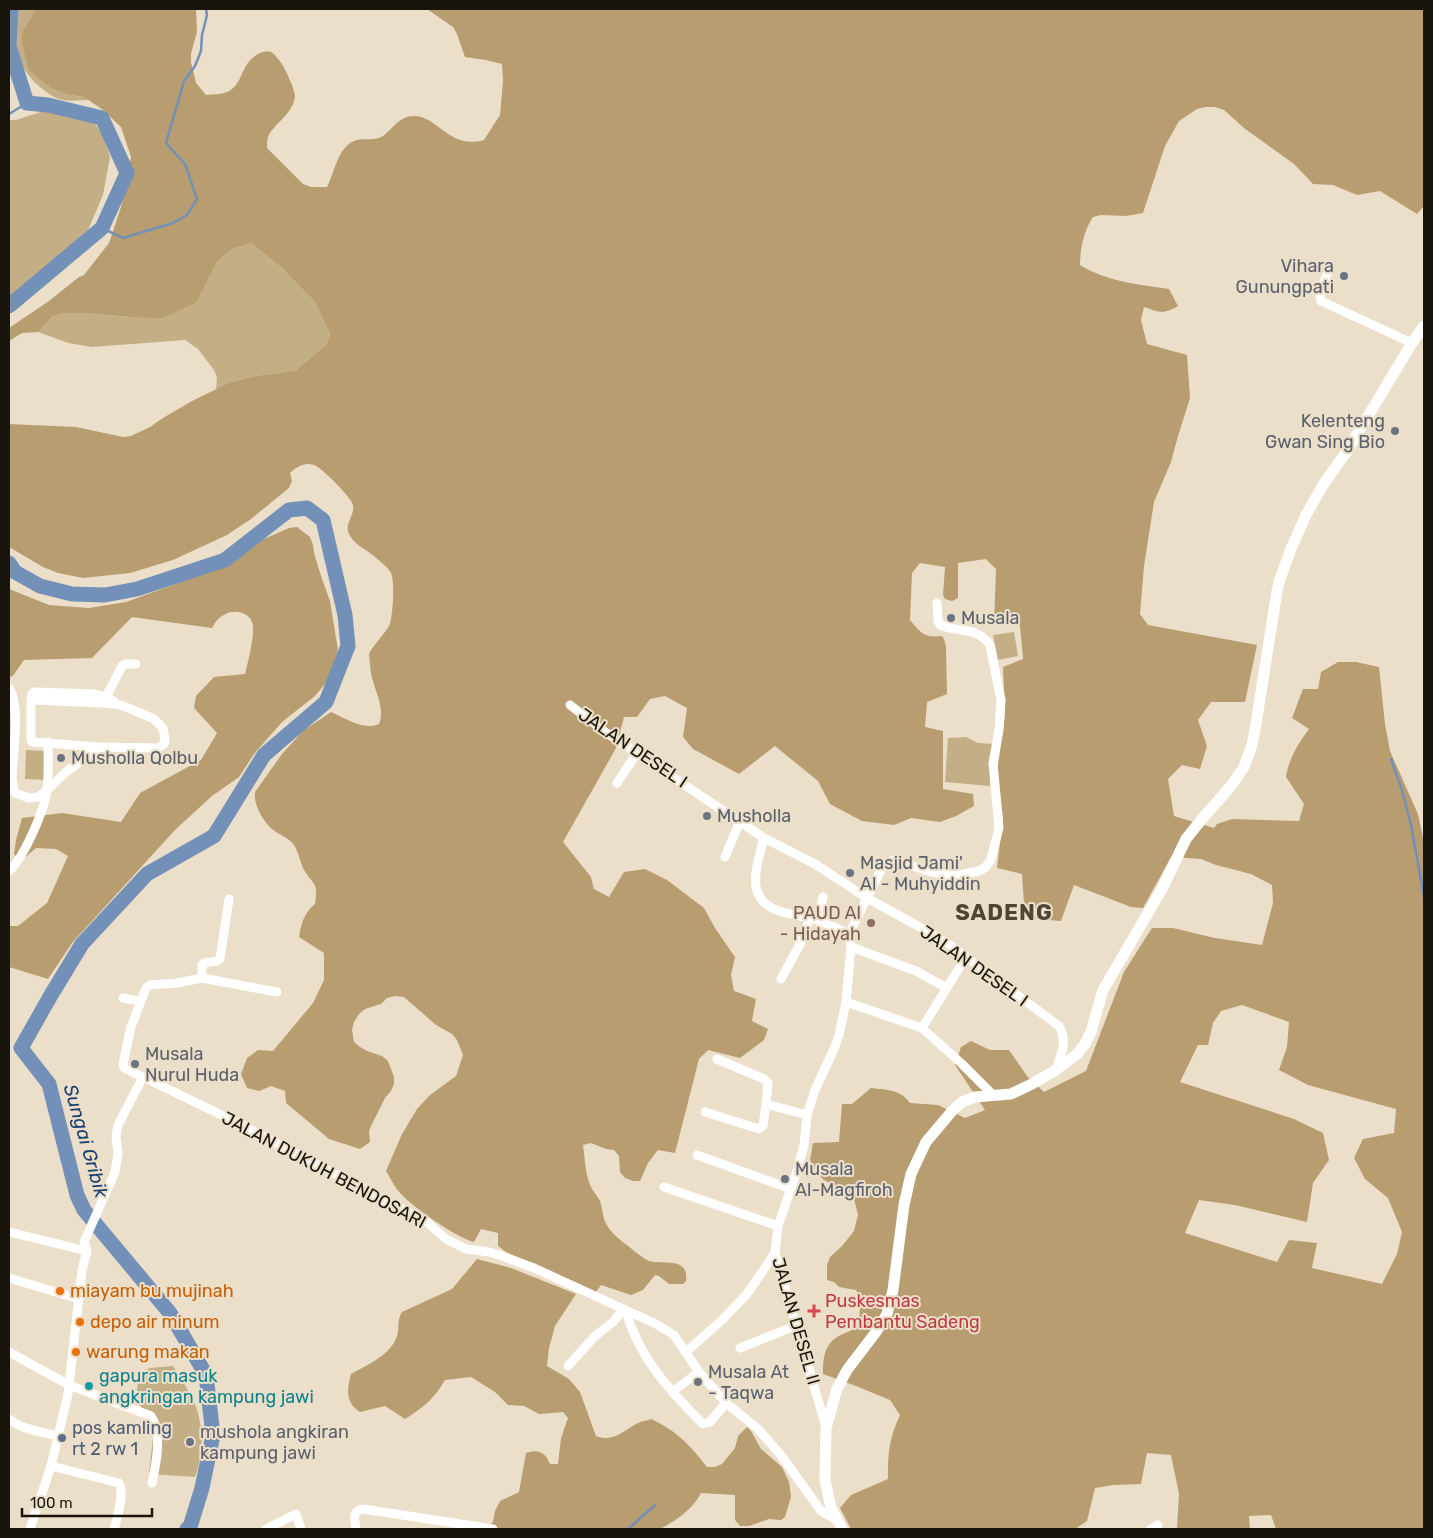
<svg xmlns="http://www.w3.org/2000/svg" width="1433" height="1538" viewBox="0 0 1433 1538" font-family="Rubik,sans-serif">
  <rect width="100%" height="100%" fill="#ecdfc9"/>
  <g fill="#c4ae85">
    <path d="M17,9h19l-14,23 -1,8 5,15 44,40 13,2 7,3c-9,0 -22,2 -31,-1 -7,-2 -14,-8 -19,-12 -25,-20 -26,-49 -23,-78z"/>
    <polygon points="47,110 78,118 95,124 103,135 110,157 103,195 88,230 50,267 9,298 9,120 16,120"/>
    <polygon points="251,243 283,269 315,302 330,334 327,344 296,370 280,373 255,376 231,382 216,390 217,377 214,370 198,349 185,340 92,347 68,343 38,332 52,317 64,313 85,313 129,317 197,302 217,262 230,250"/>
    <polygon points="1014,632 1018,656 998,660 993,635"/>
    <polygon points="966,737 978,743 994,744 991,765 990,786 945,782 948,738"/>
    <polygon points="26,750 48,751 47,780 25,779"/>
    <path d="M173,1366c8,13 18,27 23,41 8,21 7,50 -1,70l-46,-3 5,-47 -11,-11 -6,-27 2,-16 11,-5z"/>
  </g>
  <g fill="#b79d70" fill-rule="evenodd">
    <path d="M36,9h160l1,23 -6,21v9l5,21 10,12c8,-1 19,0 26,-6 7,-6 8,-12 12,-19 3,-9 17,-22 27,-18 3,1 6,6 8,8 5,5 15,28 16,35 0,18 -23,30 -27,42 -1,3 -1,8 -1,11l36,36 8,3h16c8,-15 11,-42 30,-47 8,-2 18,1 26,-4 8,-6 14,-16 24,-19 29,-8 39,34 77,23l16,-25 3,-34 -1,-17 -16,-4 -21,-3 -8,-23 -4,-7 -26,-18h997v197l-7,8 -37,-23 -23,4 -24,-10 -20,-1 -19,-20 -50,-36 -20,-18 -9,-3h-9l-9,2 -18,12 -14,25 -22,67 -17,3 -25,-1 -8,2c-9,13 -13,32 -13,48 28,17 57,19 89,24l9,17c-16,9 -18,6 -34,1l-3,13 6,24 40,11 3,43 -12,38 -7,26 -17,40 -10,64 -4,48 8,11 109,20 -12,57h-34l-13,18 9,26 -7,23 -18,-4 -14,14 6,37 40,12 3,-4 15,-5 67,2 5,-17 -18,-27c3,-19 12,-33 23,-48l-17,-11 11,-29h15l3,-17 17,-10h18l23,5 6,57 5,27 28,63 6,29v686h-148l-5,-14 -22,1 1,13h-73l2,-35 -8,-39 -24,-2 -6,31 -28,1 -18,3 -8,33 -9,6 -2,2h-225l-11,-21 11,-13 37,-16c0,-26 1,-40 12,-64l-10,-15 -34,-14 -33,-12c0,-11 0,-24 9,-33 16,-14 27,-4 28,-32 0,-8 0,-12 -4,-19l-17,-3 -5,-5 -7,-2v-15l3,-8 12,-11 12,-15 4,-16 -5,-20 -29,-15 -6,-6 -8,-14 3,-17 26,-1 3,-38h10l19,-16c16,2 29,1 39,15l28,2 27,13 20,-8 -30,-45 6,-18 10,-6 19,9h19l18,26 17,16 42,-21 38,-99 28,-44h21l42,10 47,7 11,-42 -1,-18 -21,-11 -35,-9 -15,-6 -30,-2 -28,51 -12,-1 -57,-22 -13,36 -36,-3 -3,-44 -25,-6 6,-51 -6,-44 8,-59 -2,-47 20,-8 -3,-33 -26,-3 2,-54 -10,-10 -28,4v35l-6,3 -7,-2 -2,-4 2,-28 -25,-4 -8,10 -2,47c11,13 14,18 32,16l2,3 2,8 1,47 -20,8 -2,25 18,4v58l30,5 1,12 -18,10 -16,6 -29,-4 -17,7 -32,-4 -32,-17 -12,-23 -43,-35 -36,28 -46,-25 -10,-12 4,-29 -22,-12 -15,3 -13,18h-13l-8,31 -53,94 28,35 3,12 15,8 15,-25 21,-3 22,11 37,28 11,20 20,29 -4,18 3,16 22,8 -4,22 16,8 -4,11 -24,18 -32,-8 -9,9 -24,94 -17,-3 -10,13 -8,18h-7l-8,-3 -5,-6 -1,-16 -5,-6 -8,-1 -15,-6 -8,2c2,13 2,30 8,42 3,6 8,10 10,17 1,5 2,10 3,15 3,9 12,18 20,24 6,4 18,15 25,18 14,4 40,-5 37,20l-3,3h-14l-10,-8 -4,-1 -12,15 -12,5 -30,-10 -5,7 -90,-40 -8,-6v-13l-17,-4 -7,13c-17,-4 -60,-34 -73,-48 -6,-6 -10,-15 -15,-23l16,-37 15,-25 13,-14 26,-19 7,-21 -6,-15 -5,-6 -16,-9 -32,-28 -9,-1 -8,2 -6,6 -16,5 -6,5 -5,8 -2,8 2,12 6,5 7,4 15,5 6,5 6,16v7l-3,7 -6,7 -14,28 -2,5 1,11 -10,7 -31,-10 -43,-36 -1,-12 -14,-5 -12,5 -12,-3 -6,-14 6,-16 11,-8 15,1 40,-48 11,-23v-27l-25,-16c2,-13 5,-24 16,-33 3,-22 0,-17 -11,-34 -4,-8 -5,-17 -10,-25 -6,-8 -15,-10 -22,-16 -9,-8 -19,-25 -17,-37l27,-38 21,-23 28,-19c14,6 32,19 48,12 6,-15 -3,-31 -7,-46 -2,-8 -2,-16 -3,-24 5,-10 14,-18 20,-28 4,-8 6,-45 2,-53 -3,-6 -12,-12 -16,-16 -9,-8 -21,-12 -26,-23 -5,-11 6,-18 4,-29 -1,-7 -32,-38 -39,-40 -9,-3 -18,2 -24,8l2,8 -3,7 -38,31 -24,16 -54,25 -43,13 -47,5 -25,-5 -15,-6 -34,-20v-123l67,3 47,10 8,-1 19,-9 13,-9 29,-17 39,-19 24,-6 25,-3 16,-3 31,-26 3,-10 -15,-32 -32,-33 -32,-26 -21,7 -13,12 -20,40 -34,16 -33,-1 -45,-4h-21l-12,4 -14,15 -16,1 -13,8v-13l40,-27 30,-24 5,-2 25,-32 12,-36 10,-50 -10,-30 -18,-17 -13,-9 -7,-4 -13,-2 -19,-7 -22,-18 -8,-30 1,-8zM1242,1005l47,17 -2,25 -8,23 29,15 88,24 -2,24 -31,6 -9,19 11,21 23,19 14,34 -5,22 -15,30 -70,-16 5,-25 -28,-3 -12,22 -92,-29 14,-33 36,5 72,17 6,-39 16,-23 -6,-27 -29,-14 -114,-37 18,-37h10l5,-22 8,-12z"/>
    <path d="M297,527l13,10 3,8 1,8 7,23 9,25 8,49 -8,28 -15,18 -33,26 -28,32 -15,23 -27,19 -37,34 -103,113 -24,36 -39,-12v-41h9l29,-23 21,-47 -12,-7 -20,-1 -16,14 -6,-8 2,-14 6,-22 40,-5 59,9 19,-29 61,-33 16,-27 -23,-25 2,-12 18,-19 31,-3c3,-12 9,-36 8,-48 -2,-15 -20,-18 -31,-10 -5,3 -7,7 -10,12l-80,-11 -40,41 -68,2 -12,17 -3,-2v-86l40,16 40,3 37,-6 94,-34 37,-26 32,-14z"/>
    <path d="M477,1259l34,9 65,26 -21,32 -6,22 -2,18 22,13 11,13 16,44c18,7 28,-6 42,-13 4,-2 9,-2 13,-4 26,12 39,26 56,48h8l7,-3 13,-16 3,-12 9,-9 4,4 10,18 21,18 7,15 2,15 -6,20 -4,3 -12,-1 -20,7h-9l-5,-6v-25l-34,-2c-9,17 -24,27 -41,36h-175l8,-7 2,-11 5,-10 19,-9 7,-39c12,-4 19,-1 24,11h8l3,-26 7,-20 -5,-6 -24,2 -15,-8 -16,-1 -13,-13 -24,-15 -26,3c-12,20 -20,26 -40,39l-20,-13 -25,6c-15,-10 -13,-22 -9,-38 16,-9 40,-19 46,-38 3,-9 -1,-14 5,-24l50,-23z"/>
  </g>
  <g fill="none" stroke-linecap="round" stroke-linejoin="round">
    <g stroke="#7391b8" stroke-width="2.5">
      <polyline points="9,114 27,103"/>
      <polyline points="102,228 123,238 173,223 187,215 197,199 185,164 166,143 184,81 195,66 201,51 202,35 207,15 206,9"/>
      <polyline points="1391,759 1402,790 1411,825 1424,897"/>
      <polyline points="628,1529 655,1505"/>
    </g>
    <g stroke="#7391b8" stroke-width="15">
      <polyline points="9,45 11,9"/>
      <polyline points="9,46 27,103 48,105 102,118 127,173 102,228 9,306"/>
      <polyline points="9,563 15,572 40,586 72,594 105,595 137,589 225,560 289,510 307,508 323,520 345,615 348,646 326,702 264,755 214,836 147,874 82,944 51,995 21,1048 49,1084 77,1195 84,1210 170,1313 206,1375 213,1435 202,1488 190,1527 187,1529"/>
    </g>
    <g stroke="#fff" stroke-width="9">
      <polyline points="1328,272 1320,292 1321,301 1412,343"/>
      <path d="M9,688c12,18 4,66 3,89l1,8 2,8 14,5 9,-1 9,-7 19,-18 34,-25 58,1 6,-4 1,-4 -2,-12 -9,-9 -23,-10 -11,-4 -17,-2 -72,-3v40l1,2 68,5"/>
      <polyline points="106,697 122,666 125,664 136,664"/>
      <polyline points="31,700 32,694 34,692 95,694 106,697 115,702"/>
      <path d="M570,705l35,27 159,106 51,26 52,34 51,28 32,19 109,81c9,15 2,28 -3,44"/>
      <polyline points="617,783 637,753"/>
      <path d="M764,838c-4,15 -10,33 -8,49 5,28 40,26 61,33 11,4 21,9 32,14"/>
      <polyline points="725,857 740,821"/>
      <path d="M9,871c15,-13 36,-62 38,-82 2,-16 1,-31 1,-47"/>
      <polyline points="818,920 823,897"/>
      <polyline points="851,947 916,971 947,988"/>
      <polyline points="202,978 277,992"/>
      <polyline points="781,979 799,946 810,918"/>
      <polyline points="123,998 140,1001"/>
      <polyline points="846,1002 922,1028 961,1063 993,1095"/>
      <polyline points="922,1028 966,957"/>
      <polyline points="717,1059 764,1079 768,1083 766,1104 807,1115"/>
      <polyline points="143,1077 124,1068 123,1064 131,1027 146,988 150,985 177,983 202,978 202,965 204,963 217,961 220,959 229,899"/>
      <polyline points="705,1112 759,1129 763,1126 766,1104"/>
      <polyline points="697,1155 791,1189"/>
      <polyline points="664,1187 778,1226"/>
      <polyline points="9,1232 87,1251"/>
      <polyline points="9,1278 79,1299"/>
      <path d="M626,1311c12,46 45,81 77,113l7,-2 16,-19"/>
      <polyline points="740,1348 795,1326"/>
      <path d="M9,1352l60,33 82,31c12,17 5,48 1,67"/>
      <polyline points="686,1352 722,1320 747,1294 775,1253"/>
      <polyline points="568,1366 594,1337 613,1322 623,1310"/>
      <polyline points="672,1392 699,1372"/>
      <path d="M9,1419c14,11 33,13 50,17"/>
      <path d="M826,1427l-51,-174 3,-27 19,-55 7,-26 3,-30 8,-25 19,-41 5,-14 7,-33 5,-55 -2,-13 35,-70 9,-4 5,1 30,10 24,5 27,-5 7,-4 5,-8 8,-31 -6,-65 6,-33 2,-30 -11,-55c-13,-19 -31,-12 -50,-20l-2,-4 -1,-18"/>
      <path d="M51,1466l68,17c6,10 -2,35 -5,46"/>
      <polyline points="30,1529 51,1466 68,1394 82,1270 87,1251 84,1242 115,1172 118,1154 116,1136 118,1125 143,1077 238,1123 427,1222 446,1239 466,1249 489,1252 499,1255 534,1268 656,1324 674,1335 699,1372 726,1403 757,1428 780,1454 821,1511 836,1520"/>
      <polyline points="266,1529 296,1514 301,1529"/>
      <path d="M356,1529c-1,-9 -5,-18 7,-20l130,20"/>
      <polyline points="1151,1529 1158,1525"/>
    </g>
    <polyline stroke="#fff" stroke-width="11" points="842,1529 831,1508 825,1480 826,1428 837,1389 847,1370 876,1332 887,1314 893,1290 904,1205 911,1174 926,1142 953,1110 962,1102 975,1097 1011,1094 1032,1084 1056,1070 1077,1054 1085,1044 1091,1032 1103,990 1162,889 1186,839 1202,819 1231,786 1244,767 1252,745 1256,724 1277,591 1280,579 1291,549 1306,515 1323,485 1347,451 1412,343 1424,326"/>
  </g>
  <g fill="#6b7280" stroke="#ecdfc9" stroke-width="2">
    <circle cx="1344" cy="276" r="5"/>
    <circle cx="1395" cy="431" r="5"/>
    <circle cx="951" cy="618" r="5"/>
    <circle cx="61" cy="758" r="5"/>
    <circle cx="707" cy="816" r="5"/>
    <circle cx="850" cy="873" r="5"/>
    <circle cx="135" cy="1064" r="5"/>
    <circle cx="785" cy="1179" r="5"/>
    <circle cx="698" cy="1382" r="5"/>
    <circle cx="190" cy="1442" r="5"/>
  </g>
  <circle fill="#8d6e63" stroke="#ecdfc9" stroke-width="2" cx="871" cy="923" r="5"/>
  <g fill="#e8710a" stroke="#ecdfc9" stroke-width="2">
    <circle cx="60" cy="1291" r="5"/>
    <circle cx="80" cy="1322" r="5"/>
    <circle cx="76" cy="1352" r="5"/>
  </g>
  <path fill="#e0444e" stroke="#ecdfc9" stroke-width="2" d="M811.5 1303.5h5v5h5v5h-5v5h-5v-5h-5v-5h5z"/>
  <circle fill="#0f9aa8" stroke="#ecdfc9" stroke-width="2" cx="89" cy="1386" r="5"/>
  <circle fill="#5c6f8a" stroke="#ecdfc9" stroke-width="2" cx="62" cy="1438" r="5"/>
  <g text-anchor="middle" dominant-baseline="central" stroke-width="4" stroke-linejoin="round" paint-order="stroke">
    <g font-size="18" fill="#5b616d" stroke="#ecdfc9" text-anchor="start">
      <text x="1334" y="266" text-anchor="end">Vihara<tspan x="1334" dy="21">Gunungpati</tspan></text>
      <text x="1385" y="421" text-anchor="end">Kelenteng<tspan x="1385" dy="21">Gwan Sing Bio</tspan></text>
      <text x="961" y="618">Musala</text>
      <text x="71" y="758">Musholla Qolbu</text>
      <text x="717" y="816">Musholla</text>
      <text x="860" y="863">Masjid Jami'<tspan x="860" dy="21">Al - Muhyiddin</tspan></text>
      <text x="145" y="1054">Musala<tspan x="145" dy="21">Nurul Huda</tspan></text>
      <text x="795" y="1169">Musala<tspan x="795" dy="21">Al-Magfiroh</tspan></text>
      <text x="708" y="1372">Musala At<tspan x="708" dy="21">- Taqwa</tspan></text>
      <text x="200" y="1432">mushola angkiran<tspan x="200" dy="21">kampung jawi</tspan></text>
    </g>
    <g font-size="18" fill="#19150d" stroke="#ecdfc9">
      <text transform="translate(633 748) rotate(34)">JALAN DESEL I</text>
      <text transform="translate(974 966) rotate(35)">JALAN DESEL I</text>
      <text transform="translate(324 1170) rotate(28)">JALAN DUKUH BENDOSARI</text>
      <text transform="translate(796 1321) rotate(74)">JALAN DESEL II</text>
    </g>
    <g font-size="18" fill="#785e54" stroke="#ecdfc9" text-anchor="end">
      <text x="861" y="913">PAUD Al<tspan x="861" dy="21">- Hidayah</tspan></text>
    </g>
    <g font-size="18" fill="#c56008" stroke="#ecdfc9" text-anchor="start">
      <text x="70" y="1291">miayam bu mujinah</text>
      <text x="90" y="1322">depo air minum</text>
      <text x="86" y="1352">warung makan</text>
    </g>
    <g font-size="18" fill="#be3a42" stroke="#ecdfc9" text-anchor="start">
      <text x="825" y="1301">Puskesmas<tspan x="825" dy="21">Pembantu Sadeng</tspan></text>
    </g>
    <g font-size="18" fill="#0d838f" stroke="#ecdfc9" text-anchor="start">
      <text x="99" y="1376">gapura masuk<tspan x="99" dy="21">angkringan kampung jawi</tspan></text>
    </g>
    <g font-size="18" fill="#4e5e75" stroke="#ecdfc9" text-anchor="start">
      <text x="72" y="1428">pos kamling<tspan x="72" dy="21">rt 2 rw 1</tspan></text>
    </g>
    <g font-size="19" font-style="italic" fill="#194073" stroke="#ecdfc9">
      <text transform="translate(86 1141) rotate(74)">Sungai Gribik</text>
    </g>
    <g font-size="22" font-weight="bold" letter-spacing="1" fill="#4f4532" stroke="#ecdfc9">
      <text x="1004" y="912">SADENG</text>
    </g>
  </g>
  <rect width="1433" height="1538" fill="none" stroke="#19150d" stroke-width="20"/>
  <path d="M22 1508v8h130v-8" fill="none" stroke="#19150d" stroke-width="2.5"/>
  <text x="30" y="1508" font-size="15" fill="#19150d" stroke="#ecdfc9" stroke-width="4" paint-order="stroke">100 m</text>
</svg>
